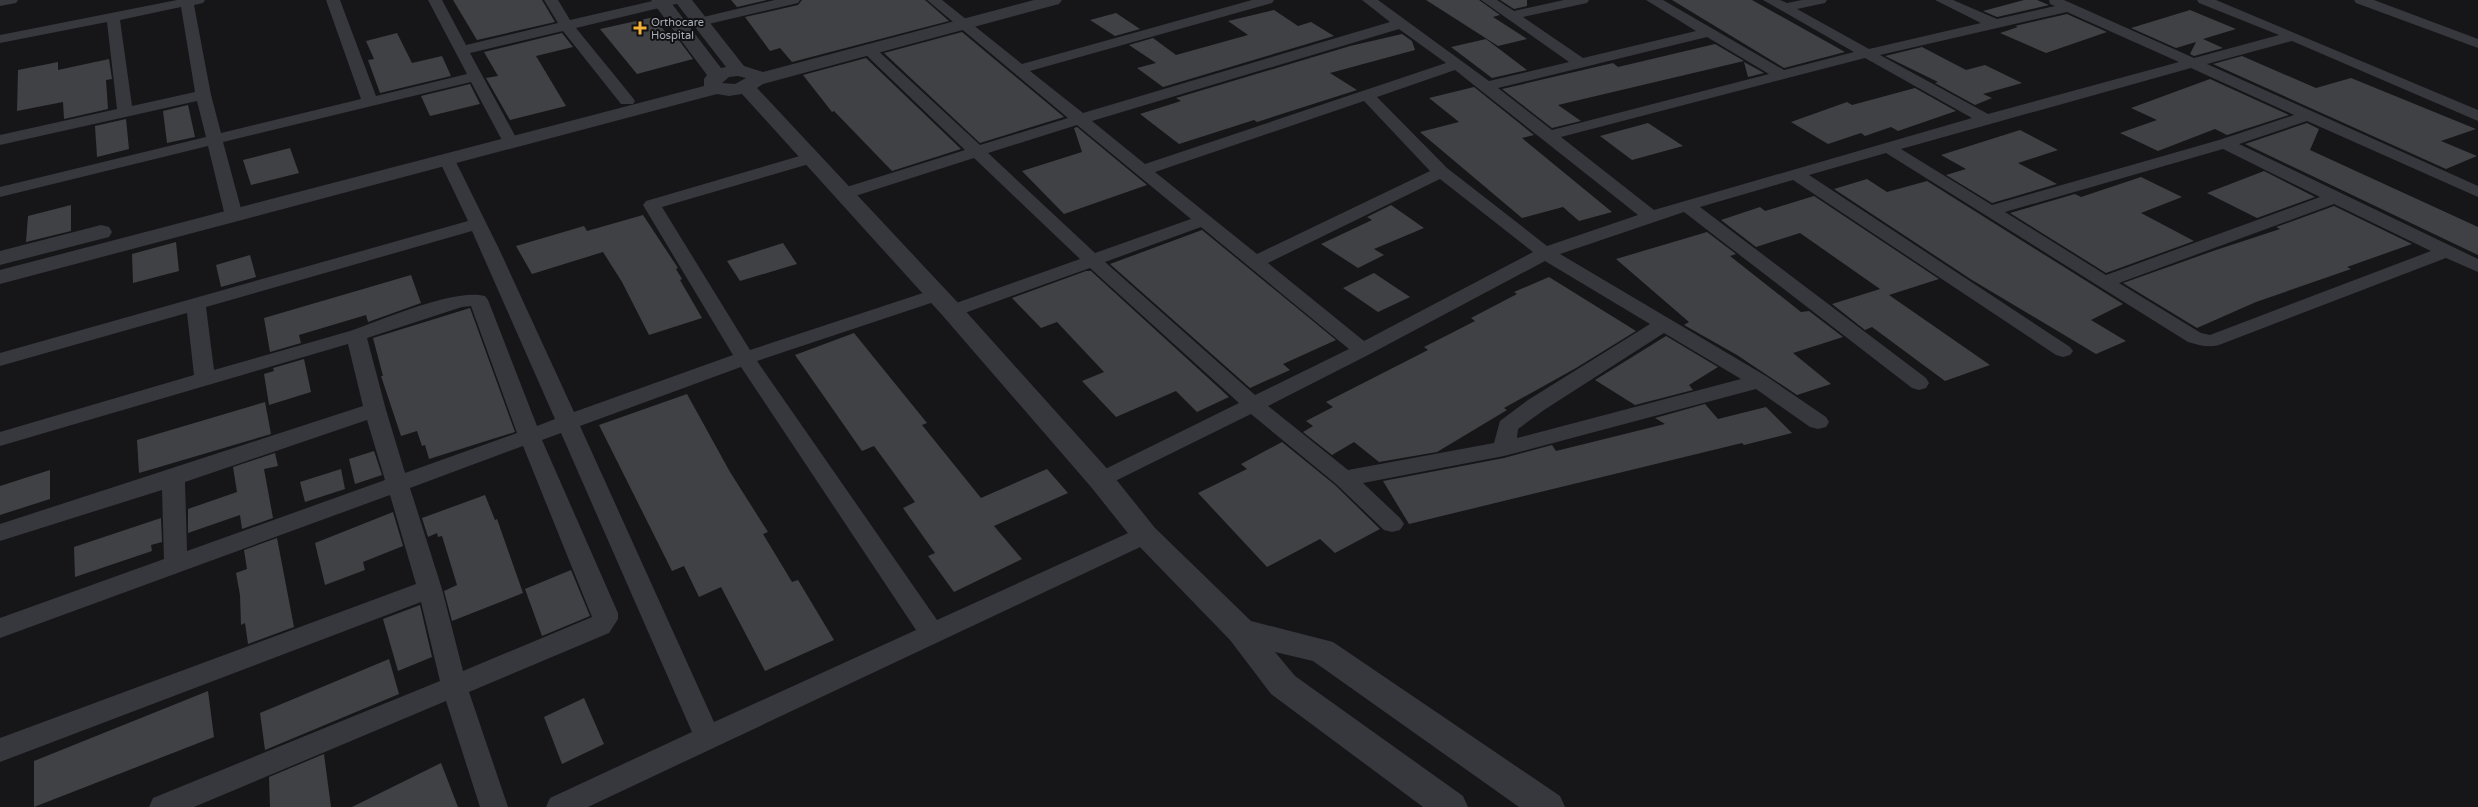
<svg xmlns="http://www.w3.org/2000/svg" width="2478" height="807" viewBox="0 0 2478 807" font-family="'Varela Round',sans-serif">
  <rect width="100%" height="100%" fill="#161618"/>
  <g fill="#404145">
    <polygon points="453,0 542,0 555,22 477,40"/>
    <polygon points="731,0 767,0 737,7"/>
    <polygon points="802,0 925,0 949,21 792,62 780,48 770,51 745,17 798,5"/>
    <polygon points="1426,0 1479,0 1500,15 1493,17 1527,39 1498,46"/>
    <polygon points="1500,0 1527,0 1527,6 1514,9"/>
    <polygon points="1672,0 1752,0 1845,52 1784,68"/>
    <polygon points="2024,0 2037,0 2049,5 1997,17 1983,11"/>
    <polygon points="1274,10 1298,26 1311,22 1334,36 1163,87 1137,68 1156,63 1129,45 1153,38 1176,55 1248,35 1228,21"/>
    <polygon points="2190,10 2236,29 2203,39 2223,48 2194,56 2190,54 2196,42 2176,48 2131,28"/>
    <polygon points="1116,13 1140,29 1115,36 1090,20"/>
    <polygon points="2067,14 2107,32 2046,53 2000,33 2018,27 2015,26"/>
    <polygon points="654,17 666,33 672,31 693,59 637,74 600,29"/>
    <polygon points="962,32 1064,117 980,143 884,53"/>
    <polygon points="397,33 412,63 442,56 451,76 380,93 368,60 374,59 366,41"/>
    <polygon points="562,33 573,47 536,56 566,106 510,120 486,78 498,76 484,52"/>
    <polygon points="1402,34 1412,41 1415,50 1330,73 1357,90 1257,122 1254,120 1179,144 1140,114 1181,101 1176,98 1350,46"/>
    <polygon points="1486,39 1527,70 1492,78 1451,47"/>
    <polygon points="1715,44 1744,61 1558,105 1581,121 1552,128 1502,89 1613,63 1618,67"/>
    <polygon points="1922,47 1966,70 1985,65 2022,83 1983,94 1992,98 1975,105 1935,83 1938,82 1885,56"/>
    <polygon points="2242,56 2316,88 2351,78 2476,129 2441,141 2477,156 2446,169 2213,64"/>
    <polygon points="866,58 961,149 892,171 834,111 832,112 803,75"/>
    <polygon points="109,59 112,79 106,80 108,109 64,119 63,102 17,111 18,70 58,62 58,70"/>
    <polygon points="1744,62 1764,73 1748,77"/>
    <polygon points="2210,79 2289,115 2227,135 2215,129 2158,151 2120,133 2157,120 2131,108"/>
    <polygon points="470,84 480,104 430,116 421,96"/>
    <polygon points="1474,87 1534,135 1522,138 1612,212 1579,221 1563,207 1522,218 1420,132 1459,122 1429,98"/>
    <polygon points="1915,88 1956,111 1898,131 1891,127 1865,136 1861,133 1828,144 1791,122 1847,102 1852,105"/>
    <polygon points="188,105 195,137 167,143 163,111"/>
    <polygon points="126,119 129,149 97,157 95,126"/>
    <polygon points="1648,123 1683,146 1632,160 1600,136"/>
    <polygon points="2307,123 2319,129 2310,150 2478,227 2478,255 2245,144"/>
    <polygon points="1077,127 1147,185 1064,214 1022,171 1082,152 1074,128"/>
    <polygon points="2020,130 2058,150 2018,163 2057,184 1992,203 1946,175 1966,169 1941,155"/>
    <polygon points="290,148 299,173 251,185 243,160"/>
    <polygon points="2264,171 2315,197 2257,218 2207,193"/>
    <polygon points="2141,177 2182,197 2141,213 2194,241 2106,273 2010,213 2075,194 2081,197"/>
    <polygon points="1867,179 1887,192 1927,181 2123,304 2091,320 2126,341 2096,354 1972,280 1834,189"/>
    <polygon points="1814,196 1939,279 1889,295 1990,365 1945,381 1872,327 1865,330 1832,304 1880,289 1800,233 1756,247 1721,220 1760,207 1765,211"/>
    <polygon points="71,205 71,231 26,242 28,216"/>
    <polygon points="1391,205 1424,228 1374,249 1384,255 1358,268 1321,244 1372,220 1367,217"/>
    <polygon points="2334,206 2412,244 2347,267 2351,269 2256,302 2197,328 2123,283 2213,251 2280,229 2276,227"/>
    <polygon points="643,215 678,268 676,269 682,279 680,280 702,318 649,335 622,282 603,252 532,274 516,246 584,226 587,231"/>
    <polygon points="1202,230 1336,340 1283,364 1290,370 1250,388 1110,264"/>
    <polygon points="1707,232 1736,254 1730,256 1801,312 1809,311 1843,337 1793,353 1831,384 1797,395 1737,355 1684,325 1689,322 1616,259"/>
    <polygon points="176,242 179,271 133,283 132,254"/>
    <polygon points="783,243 797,264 740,281 727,261"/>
    <polygon points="250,255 256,277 221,287 216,265"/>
    <polygon points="1086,271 1091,271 1229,397 1197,412 1176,391 1116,417 1082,381 1104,372 1057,322 1041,328 1012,298"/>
    <polygon points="1374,273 1410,297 1378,312 1343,288"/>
    <polygon points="411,275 421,303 368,322 366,315 299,335 301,343 270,352 264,318"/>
    <polygon points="1549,277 1636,331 1576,368 1504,408 1507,410 1437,452 1379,462 1354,442 1332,455 1303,432 1313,426 1306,421 1333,407 1326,402 1428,350 1424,347 1475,321 1471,318 1517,294 1514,292"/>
    <polygon points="470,308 515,432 429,459 425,445 422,446 417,431 401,436 381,376 383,376 373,338"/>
    <polygon points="854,333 927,423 922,425 981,498 1047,469 1068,493 994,526 1022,559 954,592 928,556 935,553 903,508 915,502 874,446 862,451 795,355"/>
    <polygon points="1666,336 1718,367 1689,385 1693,390 1635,405 1595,380"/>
    <polygon points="304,359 311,392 269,405 264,374 274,371 273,368"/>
    <polygon points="687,394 730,472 768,532 763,534 792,582 798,580 834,640 765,671 721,587 699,597 684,566 672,571 599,425"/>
    <polygon points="265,402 271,434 139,473 137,440"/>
    <polygon points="1705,404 1718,419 1766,407 1792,433 1744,445 1742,443 1409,524 1383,481 1504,458 1552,445 1556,451 1665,424 1655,418"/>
    <polygon points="1282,442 1335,485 1380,529 1335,553 1320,539 1267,567 1198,493 1247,469 1241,464"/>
    <polygon points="374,451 382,475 355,484 349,459"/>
    <polygon points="275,453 278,466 264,469 273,518 242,529 240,515 188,533 188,509 237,492 233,467"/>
    <polygon points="341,469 345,489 305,502 300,482"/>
    <polygon points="50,470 50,499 0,515 0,486"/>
    <polygon points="485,495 495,520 497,519 523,593 452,621 444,591 457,585 442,536 438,537 437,533 428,537 422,518"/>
    <polygon points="393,512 403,546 363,562 365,570 325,585 315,543"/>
    <polygon points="161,518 162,542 151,545 152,551 75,577 74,547"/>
    <polygon points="277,538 294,627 248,644 245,623 241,625 240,595 236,573 247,569 244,550"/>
    <polygon points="571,570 590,616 542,636 525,589"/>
    <polygon points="420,605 432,657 398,671 383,619"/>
    <polygon points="389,659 399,694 265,750 260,713"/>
    <polygon points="208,691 214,737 34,807 34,761"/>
    <polygon points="584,698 604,744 562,764 544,717"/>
    <polygon points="324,754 331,807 270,807 269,777"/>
    <polygon points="441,763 458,807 352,807"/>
  </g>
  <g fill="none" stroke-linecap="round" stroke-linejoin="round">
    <g fill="#37383d" fill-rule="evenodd">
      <polygon points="0,0 18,0 16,3 0,6"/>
      <path d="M177,0h28l-2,3 -9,2 17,90 10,38 140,-34 -35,-99h14l36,96 91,-22 -39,-74h14l24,45 92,-22 -14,-23h14l12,20 87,-20h25l-2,3 -104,25 57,70 2,3 -2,3h-12l-58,-73 -93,22 49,90 -2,3h-12l-34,-64 -248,60 20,74 -3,4h-12l-3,-4 -17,-70 -208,51v-10l206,-50 -9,-36 -197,44v-10l117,-26 -10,-87 -107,21v-8zM181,7l14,85 -63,14 -12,-86z"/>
      <polygon points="775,0 800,0 798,3 700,26 693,22 695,19"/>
      <path d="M927,0h15l80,64 230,-64h22l-2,3 -242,68 53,42 307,-91 -28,-22h16l111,81 80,-19 -88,-62h16l17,11 50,-11h25l-2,3 -64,14 60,41 113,-27 -50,-31h17l121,70 70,-18 -91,-52h17l7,3 15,-3h25l-2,3 -28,6 72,40 112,-26 -46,-23h18l44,19 58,-13 -5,-2 -1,-4h15l130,58 85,-23 -80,-32 -2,-3h19l262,110v11l-186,-80 -85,23 271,122v11l-171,-76 -68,23 239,115v13l-32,-14 -227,87c-10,3 -21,0 -31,-3l-302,-189 -77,22 261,172 3,4 -3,4 -7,2 -7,-2 -263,-175 -93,27 226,171 3,5 -3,5 -7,2 -7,-2 -228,-176 -124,42 206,122 60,41 3,5 -3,5 -8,2 -8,-2 -54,-38 -252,67 -141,27 37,35 4,6 -4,6 -8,2 -8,-2 -48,-46 -85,-70 -150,74 -8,-3 -3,-5 3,-5 146,-72 -149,-135 -131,47h-14l-3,-4 3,-4 135,-48 -106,-101 -125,40h-12l-3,-4 3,-4 128,-40 -101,-97 -2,-3 2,-3h10l106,98 88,-27zM2067,12l112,50 -191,52 -108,-59zM1399,29l47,34 -301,101 -53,-43zM1707,37l62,37 -217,56 -54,-42zM1865,58l107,60 -318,92 -93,-73zM2191,68l103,47 -75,25 -227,65 -91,-56zM1455,70l183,145 -91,31 -100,-78 -70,-71zM1364,101l66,70 -173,83 -102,-82zM1077,125l114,94 -96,34 -107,-100zM2223,149l97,48 -214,78 -101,-63zM1440,179l93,73 -169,89 -96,-78zM2334,204l97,47 -221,84 -9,-2 -82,-50zM1201,227l148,122 -94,46 -150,-133zM1545,261l105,63 -122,76 -28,21 -6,22 -146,27 -80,-64 102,-52zM1664,333l77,46 -224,59 1,-9 26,-19z"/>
      <polygon points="2354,0 2374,0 2478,39 2478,48 2356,3"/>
      <path d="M810,153l6,1 2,4 -2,4 -154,45 88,143 179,-59h14l3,4 -3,4 -186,62 180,259 200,-91 8,-2 8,2 4,6 -4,6 -565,266h-42l4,-9 142,-66 -131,-299 -19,7 76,173v6l-9,14 -140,59 39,115h-28l-34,-106 -252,106h-45l4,-9 287,-117 -19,-79 -421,160v-24l416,-154 -26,-89 -390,143v-20l164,-59 -2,-69 -162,51v-17l363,-118 -15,-62 -348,102v-14l194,-57 -7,-62 -187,53v-13l468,-132 -29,-61 2,-4h12l2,4 45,91 74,161 159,-57 -90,-150 3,-4zM472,231l83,188 -18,7 -49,-126 -3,-4c-31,-8 -103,24 -135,35 -45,13 -91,26 -136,39l-8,-63zM471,306l46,127 -112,40 -19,-63 -19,-72 95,-31zM741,367l175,263 -202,92 -134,-296zM367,420l18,60 -198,71 -2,-69zM523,446l69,171 -129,54 -21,-82 -32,-101z"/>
    </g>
    <g fill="#37383d" fill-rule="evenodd">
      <path d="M651,0h18l52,68 5,-1 -52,-67h18l52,66 19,6 271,-72h28l-3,4 -296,80 -6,4 204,218 150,167 44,55 96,93 82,21 227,154 5,11h-46l-206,-146 -38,-9 20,24 168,120 5,11h-45l-152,-113 -41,-54 -95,-98 -44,-55 -148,-171 -201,-222 -13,2 -12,-2 -717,190v-14l704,-184v-7l3,-4zM738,76l8,2 -11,6 -13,-1 7,-6z"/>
      <polygon points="101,225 109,227 112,232 109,237 0,265 0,251"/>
    </g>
  </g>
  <path fill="#f2b134" stroke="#111113" stroke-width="2" d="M637.5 20.5h5v5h5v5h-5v5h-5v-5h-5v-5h5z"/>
  <g text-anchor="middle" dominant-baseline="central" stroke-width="4" stroke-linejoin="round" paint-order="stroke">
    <g font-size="11" fill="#a8adb8" stroke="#111113" text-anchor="start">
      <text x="651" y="22">Orthocare<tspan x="651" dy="13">Hospital</tspan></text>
    </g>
  </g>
</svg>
